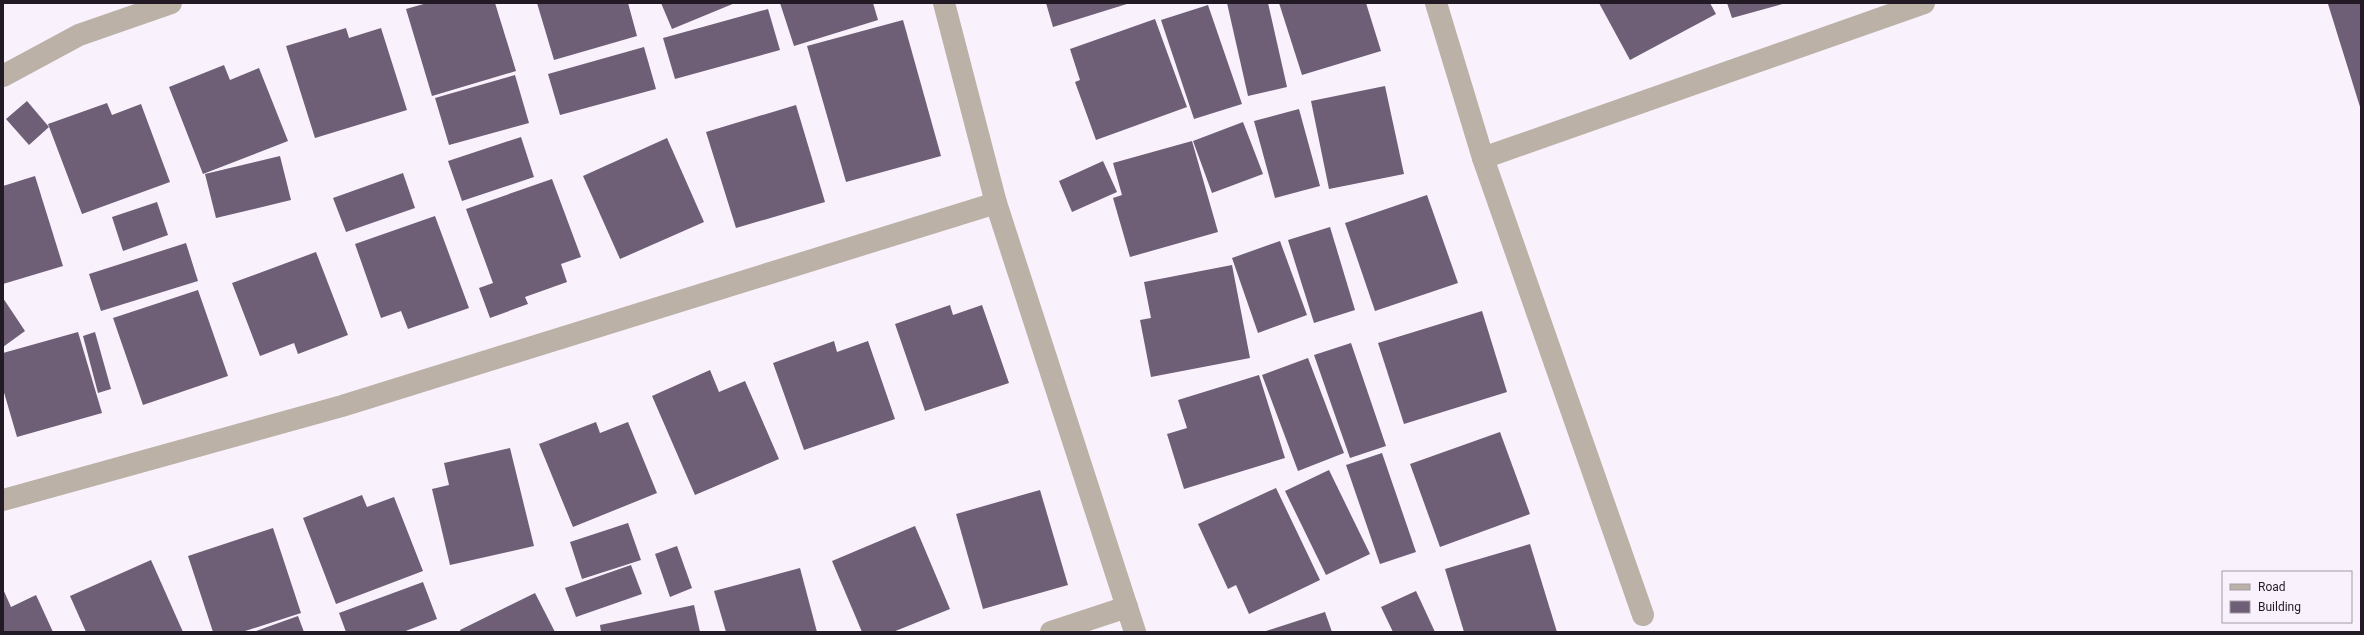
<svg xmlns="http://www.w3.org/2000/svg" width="2364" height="635" viewBox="0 0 2364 635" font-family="Roboto,sans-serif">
  <rect width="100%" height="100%" fill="#f9f2fd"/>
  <g fill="#6e5e76">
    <polygon points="427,3 495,3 516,71 432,96 406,9"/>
    <polygon points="537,3 628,3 637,36 554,60"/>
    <polygon points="661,3 735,3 672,29"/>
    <polygon points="780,3 873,3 878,20 794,46"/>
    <polygon points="1046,3 1130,3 1053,27"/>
    <polygon points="1227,3 1268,3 1287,87 1248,96"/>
    <polygon points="1279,3 1366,3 1381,51 1302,75"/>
    <polygon points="1599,3 1710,3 1716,14 1630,60"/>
    <polygon points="1727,3 1786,3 1732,18"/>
    <polygon points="2333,3 2361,3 2361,110 2328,4"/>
    <polygon points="1208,5 1242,104 1194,119 1161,20"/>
    <polygon points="768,9 780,50 675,79 663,38"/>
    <polygon points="1155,19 1187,107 1096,140 1075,82 1080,80 1070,49"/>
    <polygon points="903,20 941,156 846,182 807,46"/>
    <polygon points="346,28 349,38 381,28 407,110 315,138 286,46"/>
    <polygon points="644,47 656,89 560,115 548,74"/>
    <polygon points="224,65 230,80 259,68 288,141 203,174 169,87"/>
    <polygon points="515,75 529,123 449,145 435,98"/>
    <polygon points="1385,86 1404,174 1329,189 1311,101"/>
    <polygon points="27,101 49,127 29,145 6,119"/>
    <polygon points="107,103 112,115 141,104 170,182 82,214 48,124"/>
    <polygon points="796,105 825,202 736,228 706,132"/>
    <polygon points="1299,109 1320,186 1275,198 1254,121"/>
    <polygon points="1243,122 1263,174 1212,193 1193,141"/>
    <polygon points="521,137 534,177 462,201 448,161"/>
    <polygon points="667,138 704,222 620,259 583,176"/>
    <polygon points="1192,141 1218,232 1130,257 1113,198 1122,195 1113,163"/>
    <polygon points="280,156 291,200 216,218 205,174"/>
    <polygon points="1103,161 1117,192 1072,212 1059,181"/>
    <polygon points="403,173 415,208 346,232 333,198"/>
    <polygon points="35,176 63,266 3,284 3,186"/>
    <polygon points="552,179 581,257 561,264 567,282 525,297 528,304 490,318 479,288 493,283 466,209"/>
    <polygon points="1427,195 1458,283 1375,311 1345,223"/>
    <polygon points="157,202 168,235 123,251 112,217"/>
    <polygon points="435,216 469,308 408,329 401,311 381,318 355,244"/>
    <polygon points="1330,227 1355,310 1314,323 1288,240"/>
    <polygon points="1280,241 1307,315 1258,333 1232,258"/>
    <polygon points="186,243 198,281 101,311 89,274"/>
    <polygon points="316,252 348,335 298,354 294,343 260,356 232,283"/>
    <polygon points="1232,265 1250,358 1151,377 1140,320 1151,318 1144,282"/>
    <polygon points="198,290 228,376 143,405 113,318"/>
    <polygon points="3,298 25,331 3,347"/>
    <polygon points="950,305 953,315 982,305 1009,383 925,411 895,324"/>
    <polygon points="1482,311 1507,392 1404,424 1378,343"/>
    <polygon points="78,332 102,413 17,437 3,389 3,353"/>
    <polygon points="95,332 111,389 98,393 83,336"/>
    <polygon points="834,341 837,352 868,341 895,419 804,450 773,363"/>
    <polygon points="1351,343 1386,446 1350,458 1314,355"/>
    <polygon points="1308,358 1344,453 1298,471 1262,375"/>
    <polygon points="710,370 719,392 745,381 779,459 695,495 652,396"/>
    <polygon points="1259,375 1285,458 1184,489 1167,434 1187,428 1178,400"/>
    <polygon points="596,422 600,433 628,422 657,493 573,527 539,444"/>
    <polygon points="1500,432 1530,514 1440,547 1410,464"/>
    <polygon points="510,448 534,546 450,565 432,489 449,485 444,463"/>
    <polygon points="1382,453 1416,552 1380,564 1346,465"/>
    <polygon points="1329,470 1370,554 1326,575 1285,491"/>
    <polygon points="1276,488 1320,580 1249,614 1236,585 1228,589 1198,524"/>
    <polygon points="1040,490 1068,585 983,609 956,514"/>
    <polygon points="362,495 367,507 394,497 423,571 336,604 303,518"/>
    <polygon points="628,523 641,560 582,579 570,542"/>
    <polygon points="915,526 950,609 893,632 862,632 832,561"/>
    <polygon points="273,528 301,613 242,632 213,632 188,556"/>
    <polygon points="1530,544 1557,632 1464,632 1445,569"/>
    <polygon points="677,546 692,588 670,597 655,554"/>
    <polygon points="151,560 183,632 86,632 70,596"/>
    <polygon points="631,565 642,594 576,617 565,588"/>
    <polygon points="800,568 817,632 726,632 714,591"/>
    <polygon points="423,582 437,619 403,632 346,632 339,613"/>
    <polygon points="3,589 11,607 36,595 53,632 3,632"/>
    <polygon points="1416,591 1435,632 1393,632 1381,607"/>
    <polygon points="535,593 555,632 461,632 460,630"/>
    <polygon points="694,605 700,632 601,632 600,625"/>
    <polygon points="1325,612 1332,632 1263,632"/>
    <polygon points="298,616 304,632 253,632"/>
  </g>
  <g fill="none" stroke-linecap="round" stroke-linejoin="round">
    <g stroke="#bbb1a6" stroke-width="22">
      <polyline points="944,3 996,203 1135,632"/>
      <polyline points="1436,3 1483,158 1643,615"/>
      <polyline points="3,76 79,35 171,3"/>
      <polyline points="1483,158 1924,3"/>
      <polyline points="3,500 342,406 996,203"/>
      <polyline points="1051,632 1127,607"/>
    </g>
  </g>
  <rect width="2364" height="635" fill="none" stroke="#221b26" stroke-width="8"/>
  <rect x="2222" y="571" width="130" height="52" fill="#f9f2fd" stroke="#a39ca7"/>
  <rect x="2230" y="584" width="20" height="6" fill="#bbb1a6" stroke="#a39ca7"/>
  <text x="2258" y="591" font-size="12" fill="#221b26">Road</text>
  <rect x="2230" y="601" width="20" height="12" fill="#6e5e76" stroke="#a39ca7"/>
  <text x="2258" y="611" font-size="12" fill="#221b26">Building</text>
</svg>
